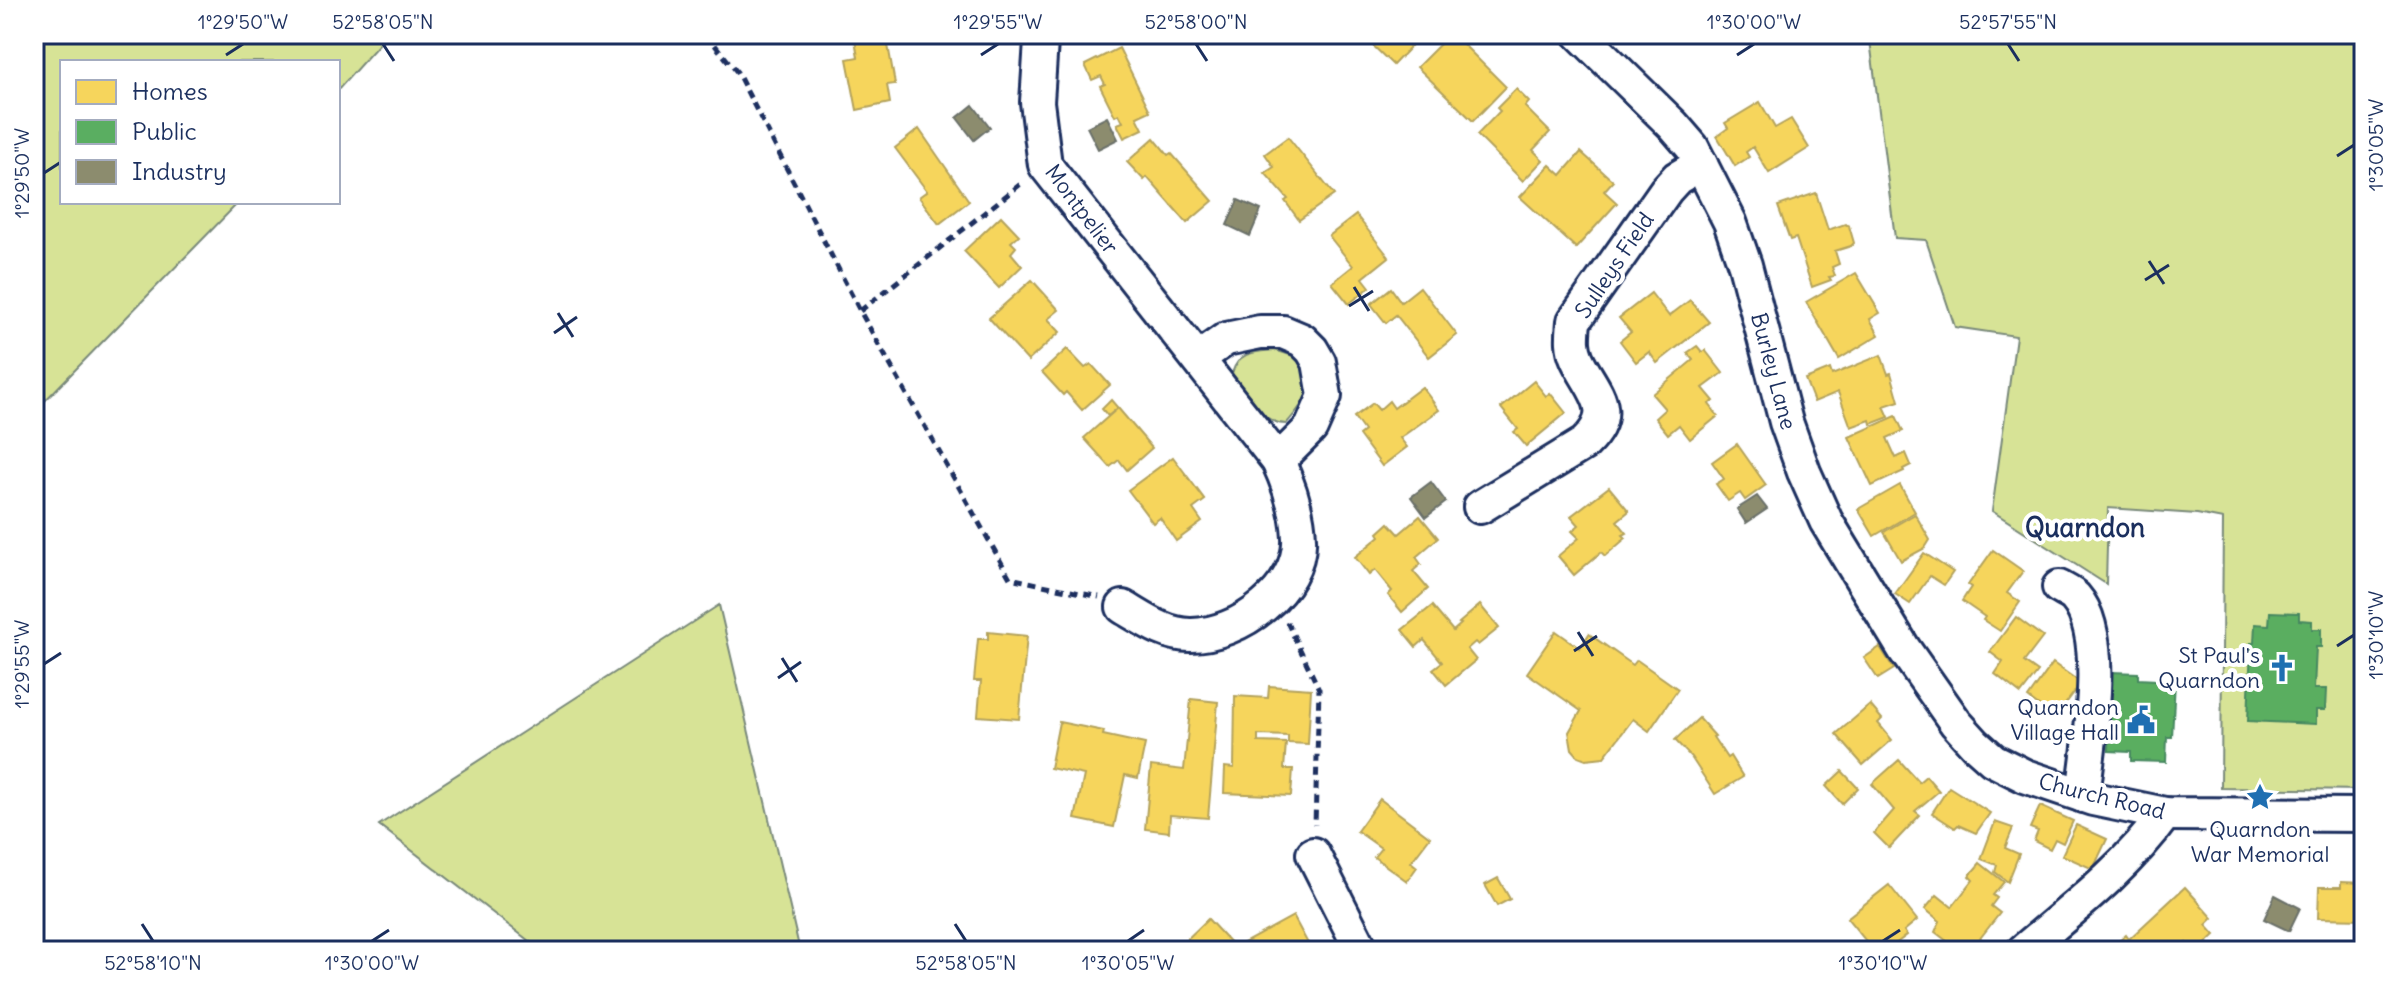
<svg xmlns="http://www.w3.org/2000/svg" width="2398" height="985" viewBox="0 0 2398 985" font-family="Delius,sans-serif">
  <rect width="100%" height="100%" fill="#fff"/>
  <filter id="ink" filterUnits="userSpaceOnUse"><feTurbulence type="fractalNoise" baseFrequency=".0125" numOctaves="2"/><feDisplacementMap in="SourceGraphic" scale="16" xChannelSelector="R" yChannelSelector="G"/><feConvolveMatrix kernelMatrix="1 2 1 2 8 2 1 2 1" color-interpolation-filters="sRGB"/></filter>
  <g filter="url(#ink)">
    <g fill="#d7e396" stroke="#79897a" stroke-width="2">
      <polygon points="34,34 388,34 338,90 338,62 62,62 62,202 239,202 34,412"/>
      <polygon points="1852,34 2364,34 2364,790 2221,788 2223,519 2197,514 2108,508 2106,584 1992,511 2016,336 1955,327 1926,240 1895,238 1870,40"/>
      <path d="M1275,350c8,3 18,5 24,9 27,19 2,48 -13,65 -24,0 -44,-31 -54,-51 7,-22 23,-21 43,-23z"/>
      <polygon points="719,605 800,951 542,951 379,825"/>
    </g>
    <g fill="#f6d55c" stroke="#b4a35d" stroke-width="2">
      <polygon points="854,34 886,34 895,84 887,85 890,103 857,110 847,59 858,57"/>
      <polygon points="1182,34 1201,34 1187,43"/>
      <polygon points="1361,34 1404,34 1412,45 1393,65"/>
      <polygon points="1450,34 1453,34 1506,87 1473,121 1417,67"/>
      <polygon points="1119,48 1150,111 1137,117 1143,129 1124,138 1117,124 1123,122 1119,114 1115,116 1100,86 1105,84 1101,76 1092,80 1085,65"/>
      <polygon points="1516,89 1529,102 1525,107 1550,132 1533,150 1543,160 1523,181 1477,135 1500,111 1497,108"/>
      <polygon points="1760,102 1775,128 1791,119 1809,148 1769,173 1753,147 1746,152 1749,157 1735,166 1717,136 1728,128 1725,123"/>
      <polygon points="919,129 969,201 939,224 919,197 927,191 895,148"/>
      <polygon points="1288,137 1334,195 1299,220 1285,201 1288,199 1265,173 1274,167 1265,154"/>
      <polygon points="1154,138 1168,155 1171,153 1213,201 1187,223 1147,177 1144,180 1127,162"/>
      <polygon points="1581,152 1613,181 1604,191 1617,203 1576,248 1520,197 1550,165 1561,175"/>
      <polygon points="1816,193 1828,230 1845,224 1849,226 1854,243 1851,246 1835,251 1839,264 1832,267 1835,276 1829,277 1831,280 1812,287 1796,238 1790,240 1778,206"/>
      <polygon points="1356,215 1389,257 1363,278 1370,287 1349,304 1332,283 1353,266 1329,236"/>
      <polygon points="1001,216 1019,235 1011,242 1016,247 1011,253 1022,266 999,288 964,251"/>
      <polygon points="1856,273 1880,313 1870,319 1879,335 1839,359 1806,302"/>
      <polygon points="1032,280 1059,310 1048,319 1060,332 1028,361 989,318"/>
      <polygon points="1420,287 1457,335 1429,357 1396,315 1386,323 1371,304 1391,288 1401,302"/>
      <polygon points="1651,293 1669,316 1690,300 1709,322 1657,363 1649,352 1636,362 1620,341 1631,332 1619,318"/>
      <polygon points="1697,346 1702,352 1705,350 1723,373 1703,388 1714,401 1709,404 1718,416 1690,439 1679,425 1668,434 1655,418 1665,409 1652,394 1693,360 1687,353"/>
      <polygon points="1067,349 1085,368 1091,364 1110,385 1082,410 1066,392 1063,395 1042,372"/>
      <polygon points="1881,355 1888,374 1891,373 1899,401 1884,406 1889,417 1871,424 1870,420 1851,427 1838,392 1814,402 1805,379 1830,369 1832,375"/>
      <polygon points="1534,381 1546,396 1550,393 1566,413 1526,446 1514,432 1518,429 1501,408"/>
      <polygon points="1422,387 1439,410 1400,438 1407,447 1382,466 1359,435 1364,431 1354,417 1373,403 1379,410 1389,401 1394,408"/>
      <polygon points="1111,400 1118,408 1108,416 1102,409"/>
      <polygon points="1118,408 1152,448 1127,470 1119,460 1110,467 1084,438"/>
      <polygon points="1896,416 1903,431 1887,438 1896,458 1906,453 1911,465 1903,469 1904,471 1872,486 1849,437"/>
      <polygon points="1737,444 1766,485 1745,500 1740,493 1728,501 1716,484 1724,479 1712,462"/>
      <polygon points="1173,457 1205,500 1193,509 1202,522 1176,541 1160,518 1153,523 1128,490"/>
      <polygon points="1900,485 1915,512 1874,536 1858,509"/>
      <polygon points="1609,487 1629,511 1617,521 1627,533 1623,535 1626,538 1605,556 1601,552 1574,575 1558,556 1579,538 1572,531 1579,525 1571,516"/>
      <polygon points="1915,514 1930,540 1925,548 1901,561 1884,532"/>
      <polygon points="1420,516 1438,538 1416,557 1421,564 1413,571 1428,589 1402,612 1388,595 1392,591 1375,570 1369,575 1355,557 1380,536 1378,533 1389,523 1399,534"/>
      <polygon points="1993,550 2023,571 2007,593 2020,602 2000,631 1983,620 1985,617 1962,601 1971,587 1968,585"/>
      <polygon points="1924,553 1953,572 1944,585 1930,576 1910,604 1895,594"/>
      <polygon points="1480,605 1499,628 1478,645 1475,642 1467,649 1476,660 1446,685 1433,669 1442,662 1424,640 1416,647 1402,630 1432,606 1453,631 1461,624 1459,623"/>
      <polygon points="2016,617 2043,637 2024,662 2038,672 2021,694 1995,674 2003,662 1990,652"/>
      <polygon points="1556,631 1580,648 1589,634 1633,665 1637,660 1678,689 1649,731 1633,719 1604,757 1586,759 1578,756 1572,749 1569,732 1581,711 1527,673"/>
      <polygon points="988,632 1027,636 1019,719 978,716 981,681 974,681 978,639 988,639"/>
      <polygon points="1880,647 1894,669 1878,679 1864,658"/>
      <polygon points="2053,663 2081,683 2055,718 2028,698"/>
      <polygon points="1269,686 1311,689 1308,744 1288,743 1288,736 1258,735 1258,742 1286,743 1284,769 1293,769 1291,796 1224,793 1225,767 1234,768 1235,696 1268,698"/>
      <polygon points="1191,699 1218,702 1208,818 1170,815 1169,832 1145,829 1151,766 1184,770"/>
      <polygon points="1870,705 1882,719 1878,723 1892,740 1863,765 1836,734"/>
      <polygon points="1699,718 1715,736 1713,737 1727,758 1730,756 1743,777 1715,794 1691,757 1675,740"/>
      <polygon points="1059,722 1104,731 1103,735 1145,744 1138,778 1125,775 1114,827 1075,819 1084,775 1050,768"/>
      <polygon points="1899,760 1919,782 1926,776 1939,791 1915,811 1920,815 1889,848 1874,833 1894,810 1872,784"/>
      <polygon points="1842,771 1858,788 1842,804 1826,786"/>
      <polygon points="1949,787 1990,813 1976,833 1958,825 1955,828 1932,813"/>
      <polygon points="1380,799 1430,837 1411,862 1417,867 1407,881 1374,857 1381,848 1357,831"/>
      <polygon points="2040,806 2073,821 2063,843 2055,839 2050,849 2034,841 2038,831 2030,828"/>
      <polygon points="1995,822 2013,828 2005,848 2019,854 2008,882 1995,872 1997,865 1981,859"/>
      <polygon points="2076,825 2107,839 2093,869 2062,855"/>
      <polygon points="1980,863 2004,882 1993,895 1997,898 1991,906 2000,913 1970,951 1960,944 1956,948 1935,932 1940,921 1925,909 1937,895 1952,907 1973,880 1969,876"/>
      <polygon points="1498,878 1510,899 1497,906 1485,885"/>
      <polygon points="2341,882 2364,883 2364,919 2318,918 2319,887 2341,887"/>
      <polygon points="1889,885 1917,920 1904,931 1907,935 1886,951 1874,951 1847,918"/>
      <polygon points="2185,887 2213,918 2206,925 2215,935 2198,951 2193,951 2186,943 2177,951 2108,951 2126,935 2129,939"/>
      <polygon points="1293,916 1312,951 1192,951 1184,942 1208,919 1235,948"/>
    </g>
    <g fill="#5aae61" stroke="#478860" stroke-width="2">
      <polygon points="2270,612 2299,613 2299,620 2312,621 2312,629 2321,629 2321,647 2316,647 2314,689 2326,689 2325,710 2316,710 2316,724 2248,721 2251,643 2254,643 2255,624 2269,625"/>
      <polygon points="2111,672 2138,673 2138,679 2175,681 2172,737 2167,737 2166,762 2131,761 2131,752 2109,751"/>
    </g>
    <g fill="#8c8c6e" stroke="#6a7069" stroke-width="2">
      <polygon points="973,105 990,127 974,140 957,118"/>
      <polygon points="1107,117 1118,139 1098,149 1087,127"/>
      <polygon points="1238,200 1261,210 1250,236 1227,225"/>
      <polygon points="1431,482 1446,502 1426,517 1411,497"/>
      <polygon points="1757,496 1767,509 1746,523 1737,509"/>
      <polygon points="2275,895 2300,908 2289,931 2264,919"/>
    </g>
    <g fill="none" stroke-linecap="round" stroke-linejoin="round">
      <defs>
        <g id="minor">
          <path d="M1045,34l-4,7 -4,61 8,63 233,296c11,24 20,50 21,77 3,51 -61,98 -109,97 -25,0 -46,-16 -67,-28"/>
          <polyline points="1580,34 1673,125 1692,147 1730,222 1745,265 1786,422 1804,472 1826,521 1904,649 1956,723 1975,744 1993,760 2025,776 2093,799 2165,814 2364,815"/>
          <polyline points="1199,358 1226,339 1260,332 1283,332 1302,340 1312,350 1319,362 1325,396 1311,428 1278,461"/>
          <path d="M1480,507l105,-64c34,-33 7,-52 -8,-84 -6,-13 -4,-25 -3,-38l92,-131 11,-12 24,-14"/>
          <path d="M2059,587c5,3 12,6 16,10 35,39 13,150 8,199"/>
          <polyline points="1313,854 1362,951"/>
          <path d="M2023,951c51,-43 103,-83 142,-137"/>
        </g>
      </defs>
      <use href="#minor" stroke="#1b2f5e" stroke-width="38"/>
      <g stroke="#1b2f5e" stroke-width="5" stroke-dasharray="8 6" stroke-linecap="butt">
        <polyline points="706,34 737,72 860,311 1010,578 1099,597"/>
        <polyline points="860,311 1022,183"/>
        <polyline points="1287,622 1319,689 1315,825"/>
      </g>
      <use href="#minor" stroke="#fff" stroke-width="32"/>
    </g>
  </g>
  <path fill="none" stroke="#1b2f5e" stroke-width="3" d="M383,44l11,17M1196,44l11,17M2008,44l11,17M226,55l17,-11M981,55l17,-11M1737,55l17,-11M2337,156l17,-11M44,173l17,-11M2149,261l15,23M2145,280l24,-15M1354,287l15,24M1349,306l24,-15M558,313l15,24M554,333l23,-16M1578,632l15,24M2337,646l17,-11M1574,651l23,-15M782,658l15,24M44,664l17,-11M778,678l23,-16M142,924l11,17M955,924l11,17M372,941l17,-11M1128,941l16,-11M1883,941l17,-11"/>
  <defs>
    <symbol id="church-bare" viewBox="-9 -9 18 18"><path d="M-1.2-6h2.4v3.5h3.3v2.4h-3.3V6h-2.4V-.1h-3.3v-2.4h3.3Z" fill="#1f6fb2" stroke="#fff" stroke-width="2.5" paint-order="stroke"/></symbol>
    <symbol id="civic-bare" viewBox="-9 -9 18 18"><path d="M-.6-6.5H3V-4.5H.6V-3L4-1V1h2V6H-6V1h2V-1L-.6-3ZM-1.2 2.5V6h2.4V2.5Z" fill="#1f6fb2" stroke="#fff" stroke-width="2.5" paint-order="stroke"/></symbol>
    <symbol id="sight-bare" viewBox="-9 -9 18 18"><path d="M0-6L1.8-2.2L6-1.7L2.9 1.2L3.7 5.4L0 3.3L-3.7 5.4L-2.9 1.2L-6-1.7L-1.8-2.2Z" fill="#1f6fb2" stroke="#fff" stroke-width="2.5" paint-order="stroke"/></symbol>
  </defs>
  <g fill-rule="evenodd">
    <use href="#church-bare" x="2262" y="648" width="40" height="40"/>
    <use href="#civic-bare" x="2121" y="700" width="40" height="40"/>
    <use href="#sight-bare" x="2240" y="777" width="40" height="40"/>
  </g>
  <g text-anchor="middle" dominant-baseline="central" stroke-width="8" stroke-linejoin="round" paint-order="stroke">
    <g font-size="22" fill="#1b2f5e" stroke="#fff">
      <text transform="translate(1082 209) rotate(53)">Montpelier</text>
      <text transform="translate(1614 265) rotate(-56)">Sulleys Field</text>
      <text transform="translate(1774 371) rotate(75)">Burley Lane</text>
      <text transform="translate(2102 796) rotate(14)">Church Road</text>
    </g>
    <g font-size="22" fill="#1b2f5e" stroke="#fff" text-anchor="end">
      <text x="2260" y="655">St Paul's<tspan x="2260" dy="25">Quarndon</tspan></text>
      <text x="2119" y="707">Quarndon<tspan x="2119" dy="25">Village Hall</tspan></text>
      <text x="2260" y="829" text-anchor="middle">Quarndon<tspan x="2260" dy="25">War Memorial</tspan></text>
    </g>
    <g font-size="26" font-weight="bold" fill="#1b2f5e" stroke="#fff">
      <text x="2085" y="527">Quarndon</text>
    </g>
  </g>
  <rect width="2398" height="985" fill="none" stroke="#fff" stroke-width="88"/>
  <rect x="60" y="60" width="280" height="144" fill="#ffffff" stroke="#a4acbf" stroke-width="2"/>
  <rect x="76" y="80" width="40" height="24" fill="#f6d55c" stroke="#a4acbf" stroke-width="2"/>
  <text x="132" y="100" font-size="24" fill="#1b2f5e">Homes</text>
  <rect x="76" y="120" width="40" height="24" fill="#5aae61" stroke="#a4acbf" stroke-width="2"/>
  <text x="132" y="140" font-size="24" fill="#1b2f5e">Public</text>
  <rect x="76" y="160" width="40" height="24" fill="#8c8c6e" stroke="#a4acbf" stroke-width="2"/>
  <text x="132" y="180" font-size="24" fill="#1b2f5e">Industry</text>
  <rect x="44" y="44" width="2310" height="897" fill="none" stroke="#1b2f5e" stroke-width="3"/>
  <g font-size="20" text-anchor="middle" fill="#1b2f5e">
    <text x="243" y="29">1°29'50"W</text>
    <text x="383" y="29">52°58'05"N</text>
    <text x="998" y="29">1°29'55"W</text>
    <text x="1196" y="29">52°58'00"N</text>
    <text x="1754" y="29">1°30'00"W</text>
    <text x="2008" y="29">52°57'55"N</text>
    <text transform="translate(2376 145) rotate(-90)" y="7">1°30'05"W</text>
    <text transform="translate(22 173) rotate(-90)" y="7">1°29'50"W</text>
    <text transform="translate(2376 635) rotate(-90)" y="7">1°30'10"W</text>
    <text transform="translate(22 664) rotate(-90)" y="7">1°29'55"W</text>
    <text x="153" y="970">52°58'10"N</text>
    <text x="372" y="970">1°30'00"W</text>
    <text x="966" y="970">52°58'05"N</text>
    <text x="1128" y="970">1°30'05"W</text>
    <text x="1883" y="970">1°30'10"W</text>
  </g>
</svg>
